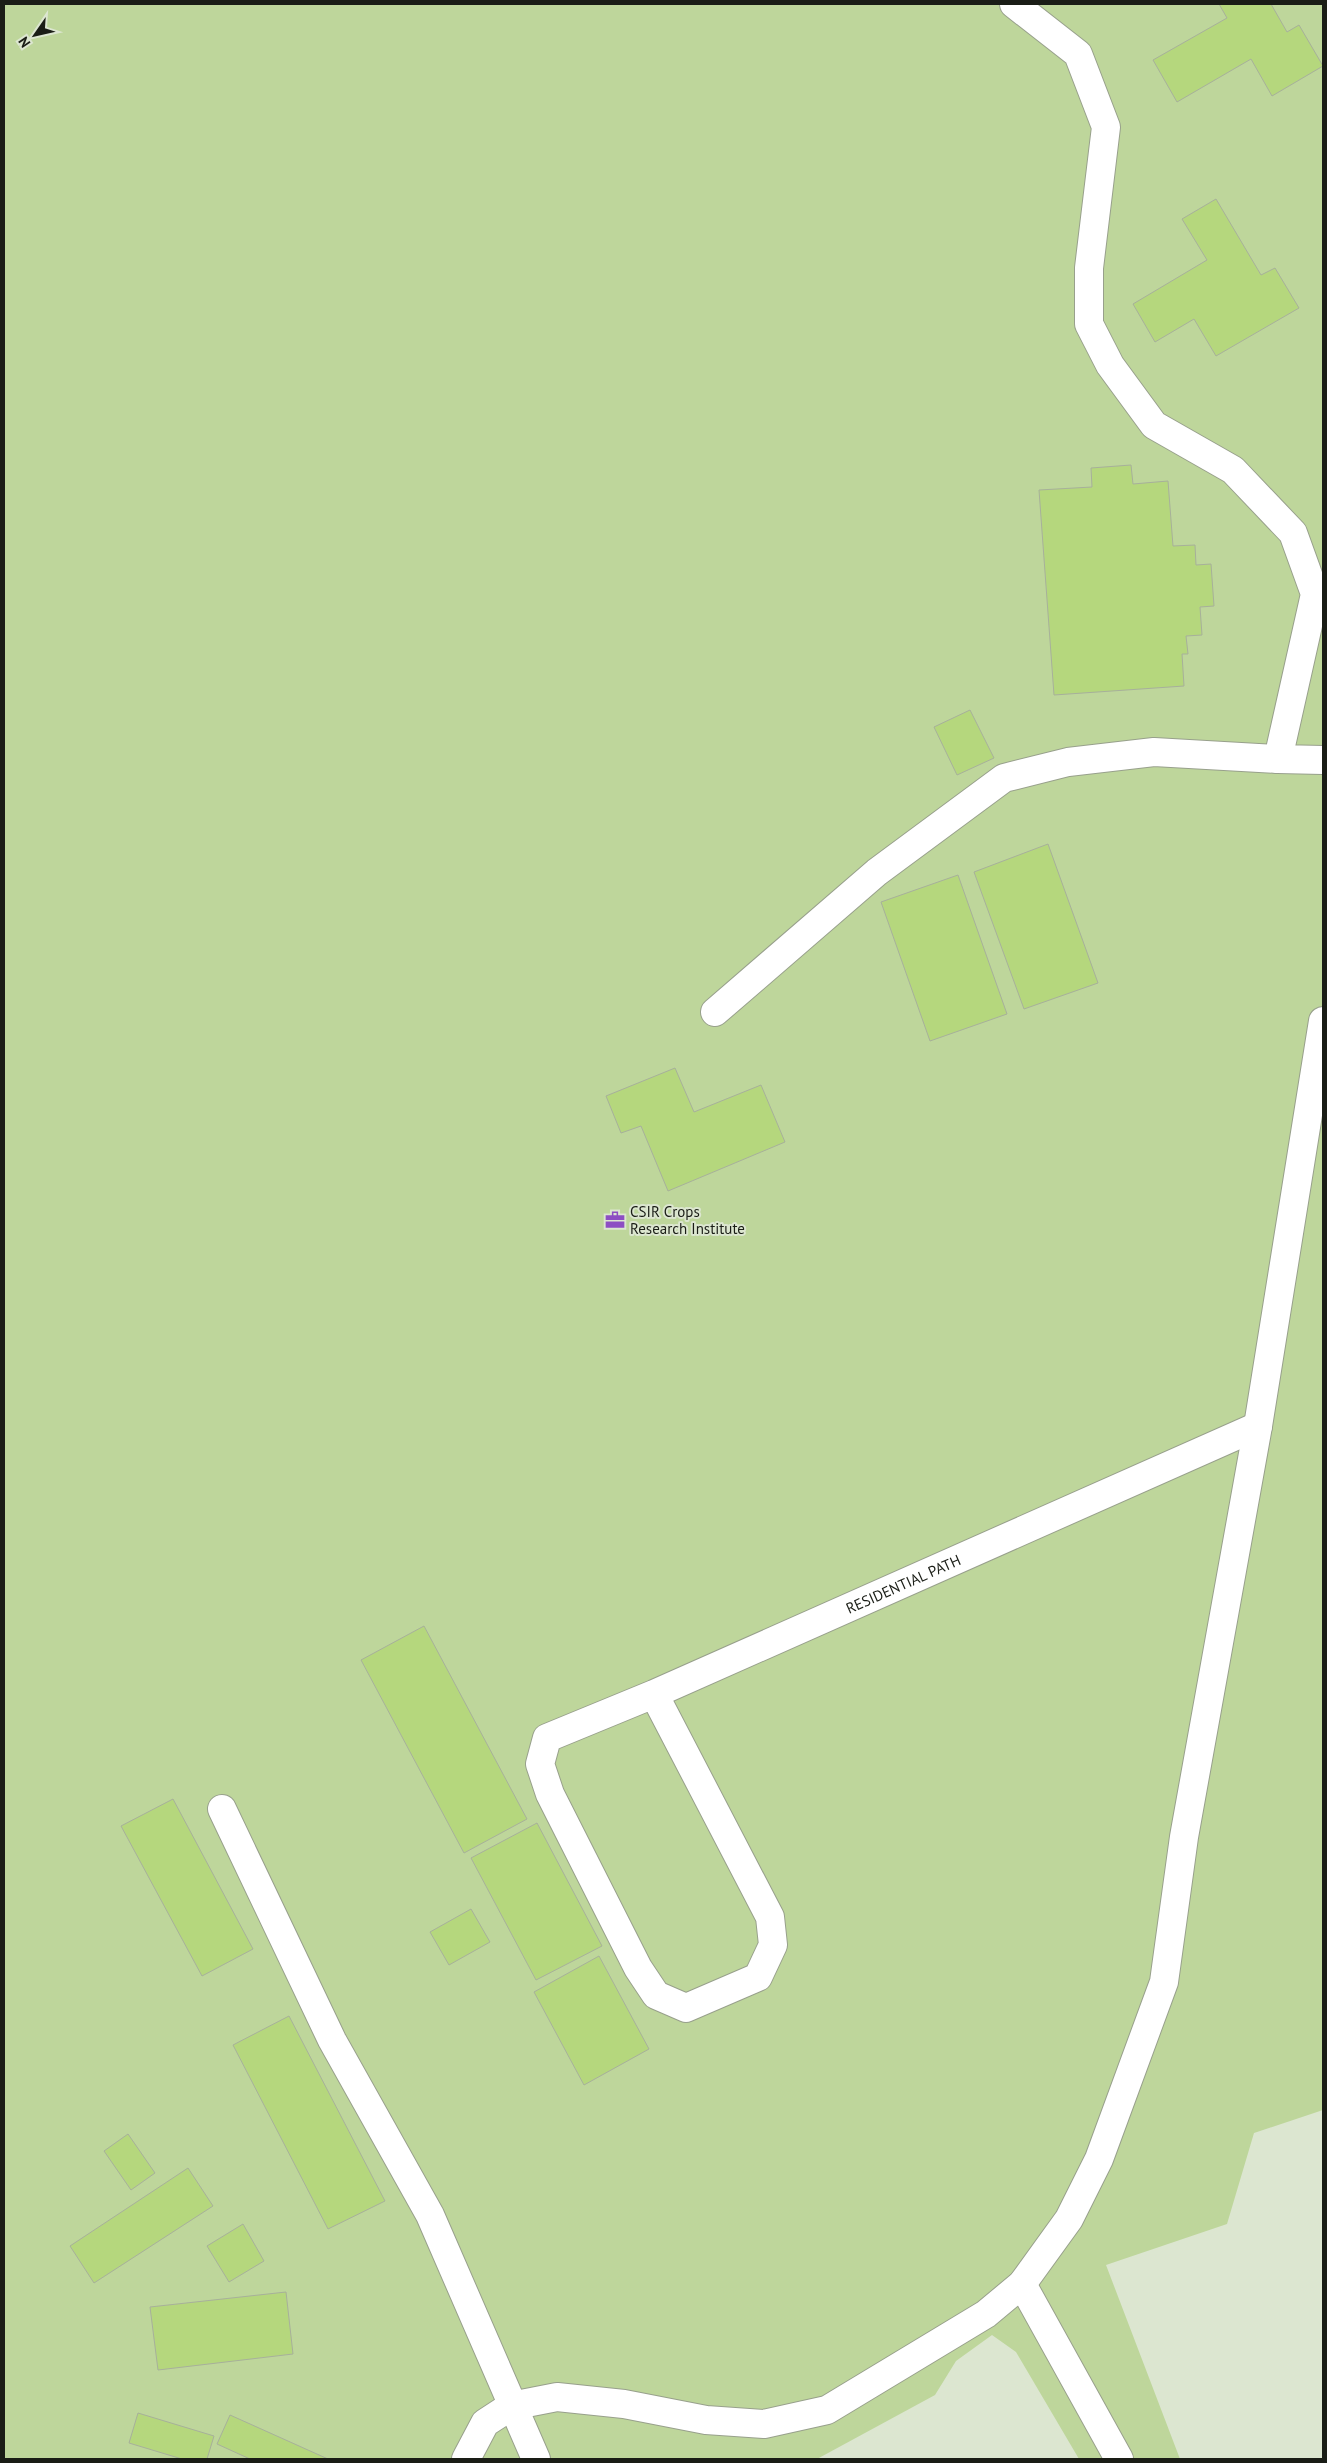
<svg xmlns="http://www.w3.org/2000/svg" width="1327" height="2463" viewBox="0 0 1327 2463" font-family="'PT Sans',sans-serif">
  <rect width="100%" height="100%" fill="#dce6d0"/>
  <polygon fill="#bed69b" points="4,4 1323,4 1323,2110 1254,2133 1227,2224 1106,2265 1180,2459 1079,2459 1016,2352 992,2335 956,2361 935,2395 817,2459 4,2459"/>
  <g fill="#b5d77d" stroke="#a7b09b">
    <polygon points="1219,4 1271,4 1287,32 1299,25 1323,66 1272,96 1251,59 1177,102 1153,60 1227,18"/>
    <polygon points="1216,199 1261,275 1275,268 1299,308 1216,356 1194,319 1155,342 1133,304 1207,260 1182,219"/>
    <polygon points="1131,465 1133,484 1168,481 1173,546 1195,545 1196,565 1211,564 1214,606 1200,607 1202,635 1186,636 1188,654 1182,654 1184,686 1054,695 1039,490 1092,487 1091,468"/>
    <polygon points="970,710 994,758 957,775 934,727"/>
    <polygon points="1048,844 1098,983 1024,1009 974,872"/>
    <polygon points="958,875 1007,1014 930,1041 881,902"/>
    <polygon points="675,1068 694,1112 761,1085 785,1142 668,1191 641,1126 621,1133 606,1096"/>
    <polygon points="424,1626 527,1819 464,1853 361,1660"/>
    <polygon points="173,1799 253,1949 202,1976 121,1826"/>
    <polygon points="537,1823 602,1946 536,1980 471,1858"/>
    <polygon points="471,1909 490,1942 449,1965 430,1932"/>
    <polygon points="599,1956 649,2049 584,2085 534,1992"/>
    <polygon points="289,2016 385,2201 328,2229 233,2045"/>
    <polygon points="128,2134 155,2173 131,2190 104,2151"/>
    <polygon points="188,2168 213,2206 94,2283 70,2246"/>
    <polygon points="243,2224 264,2261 229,2282 207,2246"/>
    <polygon points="286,2292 293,2354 158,2370 150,2307"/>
    <polygon points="138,2413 214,2436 207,2459 182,2459 129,2443"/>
    <polygon points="230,2415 328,2459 250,2459 217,2444"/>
  </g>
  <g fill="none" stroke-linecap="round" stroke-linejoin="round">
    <defs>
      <g id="minor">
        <polyline points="1014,4 1078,54 1106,127 1089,268 1089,324 1110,365 1154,425 1233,470 1293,533 1315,594 1278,759 1323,760"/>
        <polyline points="715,1012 877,872 1004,778 1068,762 1154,752 1278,759"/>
        <path id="s1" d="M654,1694l116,223 3,28 -15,32 -72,31 -30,-13 -18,-27 -88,-174 -10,-30 7,-26 107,-44 604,-268"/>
        <polyline points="222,1809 332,2040 430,2215 536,2459"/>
        <polyline points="1022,2284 1119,2459"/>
        <polyline points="466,2459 485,2423 511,2406 557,2397 624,2404 706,2420 764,2424 827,2410 986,2314 1022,2284 1069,2219 1099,2159 1164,1982 1184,1837 1258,1426 1323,1021"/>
      </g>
    </defs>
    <use href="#minor" stroke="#98a08c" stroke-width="30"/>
    <use href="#minor" stroke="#fff" stroke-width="28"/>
  </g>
  <defs>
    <symbol id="office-bare" viewBox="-9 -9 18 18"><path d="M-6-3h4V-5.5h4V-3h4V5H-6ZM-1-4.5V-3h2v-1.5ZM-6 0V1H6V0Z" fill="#8d4ec3" stroke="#dce6d0" stroke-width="2.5" paint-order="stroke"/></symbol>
  </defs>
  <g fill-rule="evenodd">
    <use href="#office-bare" x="601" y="1206" width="28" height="28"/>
  </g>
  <g text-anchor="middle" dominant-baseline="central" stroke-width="4" stroke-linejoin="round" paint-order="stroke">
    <g font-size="15" fill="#1a1d16" stroke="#dce6d0" text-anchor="start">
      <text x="630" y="1211">CSIR Crops<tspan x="630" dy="17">Research Institute</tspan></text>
    </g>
    <g font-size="15" fill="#1a1d16" stroke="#dce6d0">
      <text stroke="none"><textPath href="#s1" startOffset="1100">RESIDENTIAL PATH</textPath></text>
    </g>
  </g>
  <rect width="1327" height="2463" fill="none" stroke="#1a1d16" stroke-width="10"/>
  <g transform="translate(35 35) rotate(236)" stroke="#dce6d0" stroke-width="4" paint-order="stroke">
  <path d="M0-4L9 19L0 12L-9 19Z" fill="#1a1d16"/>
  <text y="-8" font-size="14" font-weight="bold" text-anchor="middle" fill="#1a1d16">N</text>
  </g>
</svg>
